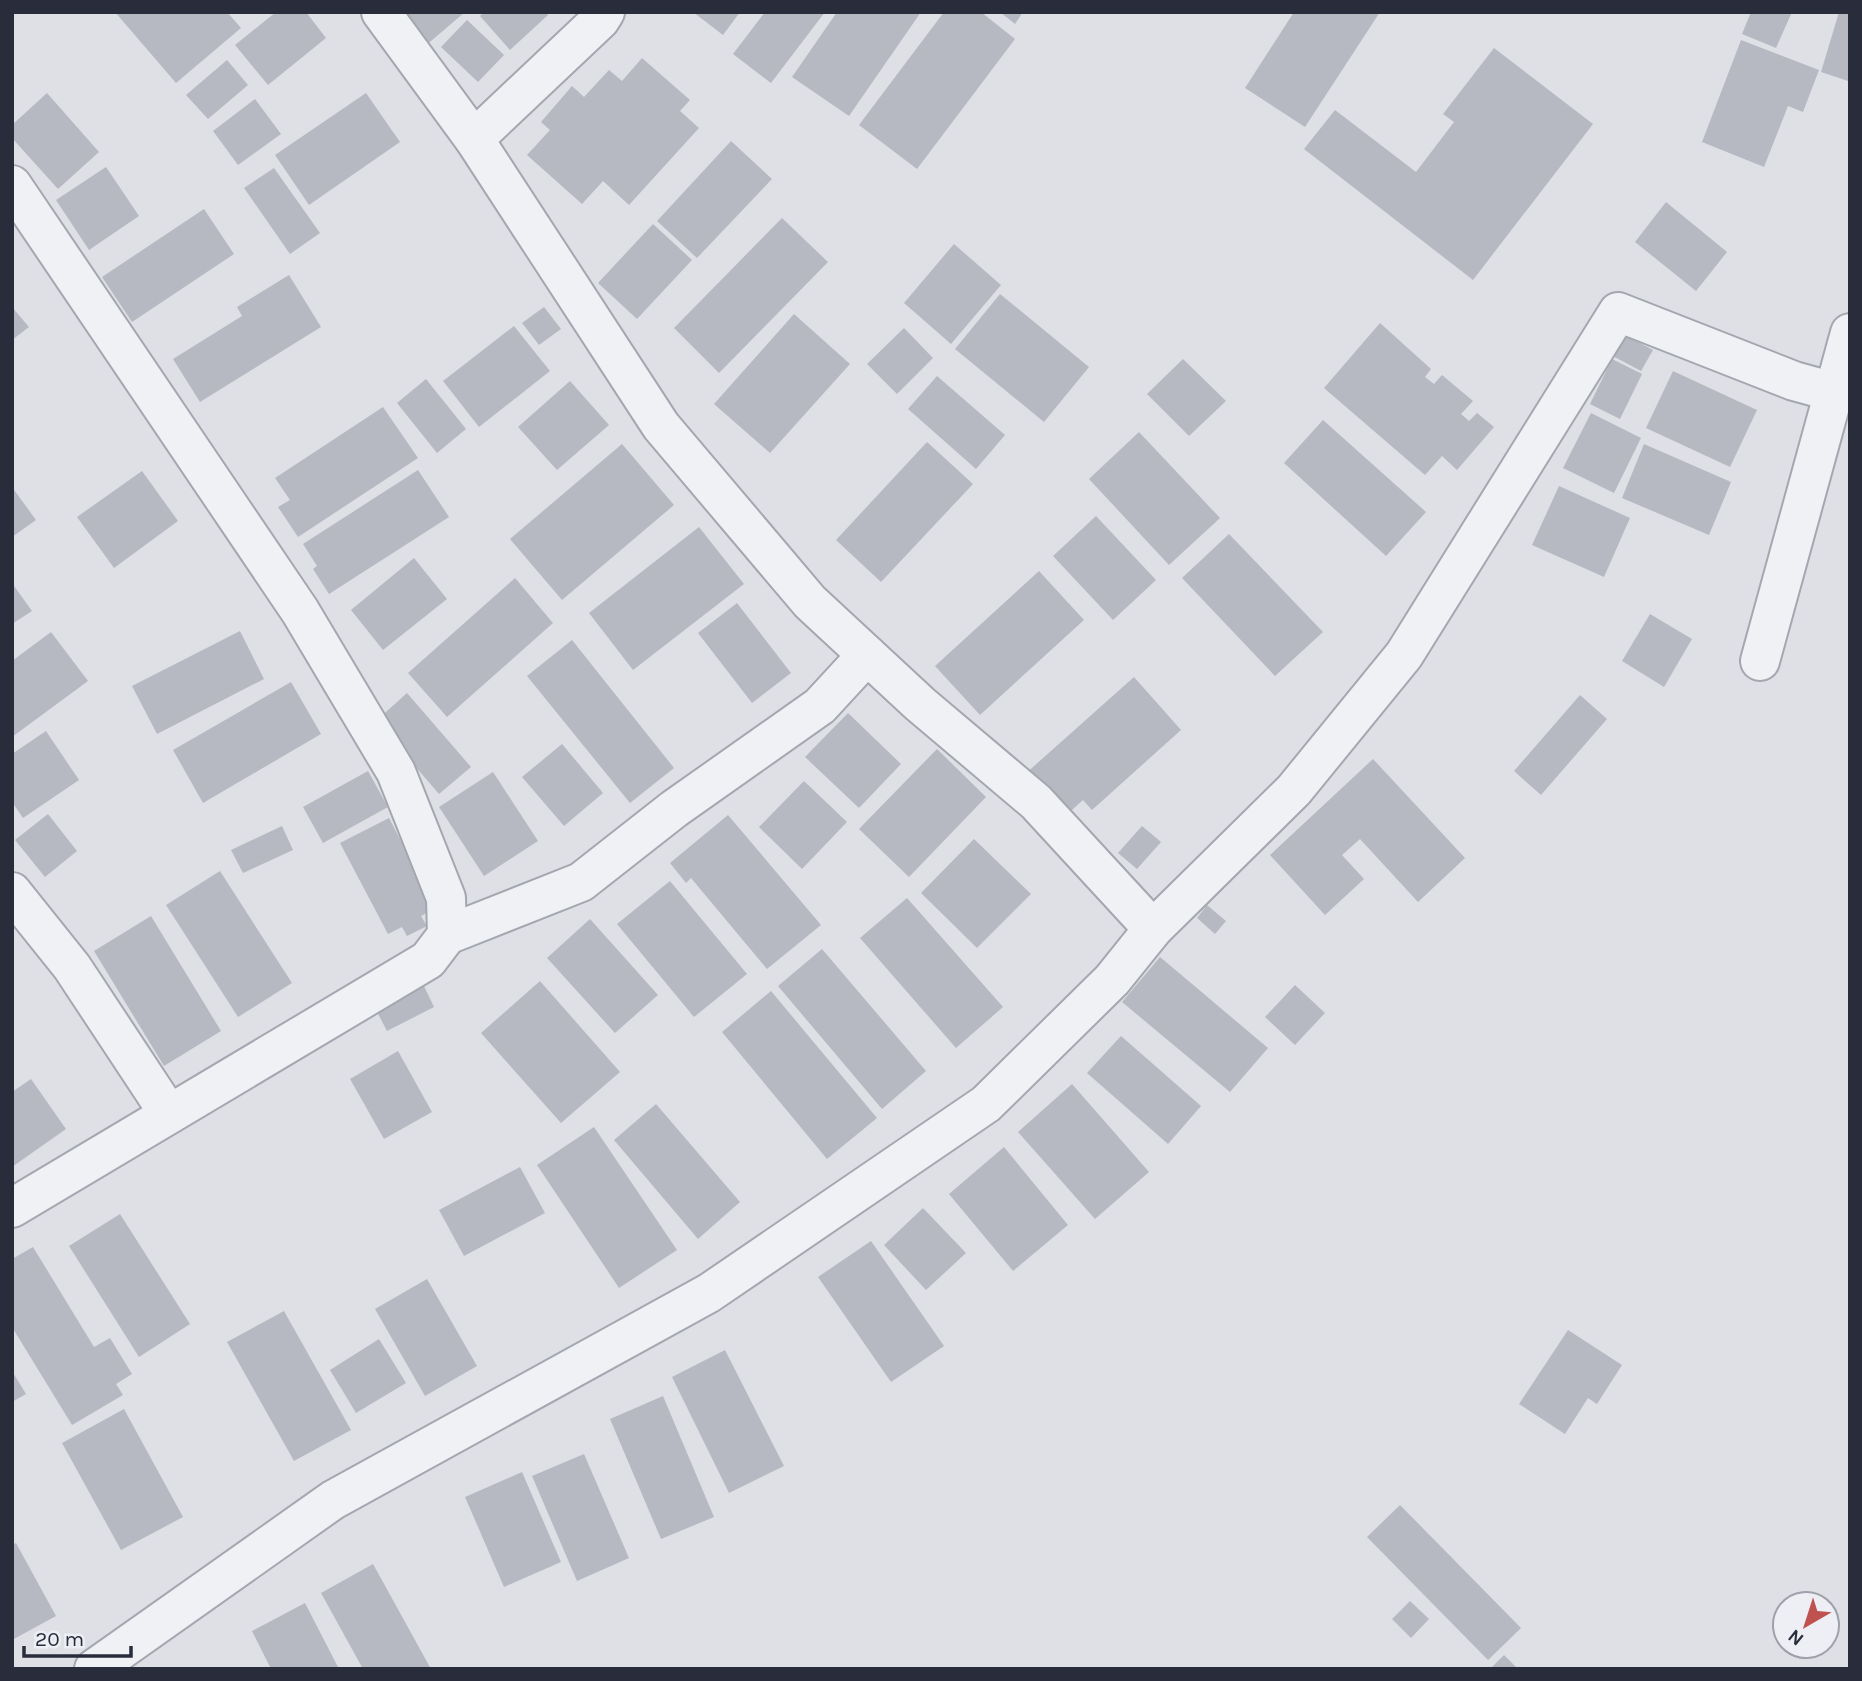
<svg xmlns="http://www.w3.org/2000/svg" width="1862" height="1681" viewBox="0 0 1862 1681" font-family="Karla,sans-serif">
  <rect width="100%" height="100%" fill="#dee0e6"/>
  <g fill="#b6b9c2">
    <polygon points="115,12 227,12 241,28 176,83"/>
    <polygon points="276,12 306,12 326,38 268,85 235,45"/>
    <polygon points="394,12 465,12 424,47"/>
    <polygon points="484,12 546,12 548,15 510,50 480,16"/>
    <polygon points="693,12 740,12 723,35"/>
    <polygon points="765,12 825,12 771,83 733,54"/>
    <polygon points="837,12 921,12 849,116 792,77"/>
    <polygon points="944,12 981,12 1015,39 917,169 859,125"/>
    <polygon points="1000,12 1023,12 1015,24"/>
    <polygon points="1294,12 1380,12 1305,127 1245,88"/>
    <polygon points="1751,12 1792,12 1776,48 1742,34"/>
    <polygon points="1839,12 1850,12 1848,81 1821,72"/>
    <polygon points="467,20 504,55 478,82 441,47"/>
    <polygon points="1741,40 1819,70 1803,112 1788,106 1764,167 1702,142"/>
    <polygon points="1494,48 1593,124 1473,280 1304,149 1335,110 1416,172 1454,122 1443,114"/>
    <polygon points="642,58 690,100 680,111 699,128 629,205 603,181 582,204 527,155 550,130 541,122 572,86 584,97 609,70 622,81"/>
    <polygon points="227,60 248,85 208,119 186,95"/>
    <polygon points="47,93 99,152 58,189 12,138 12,125"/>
    <polygon points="366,93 400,142 309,205 275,155"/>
    <polygon points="255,99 281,134 238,165 213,131"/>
    <polygon points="731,141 772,179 697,258 657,221"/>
    <polygon points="106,167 139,216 89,250 56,200"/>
    <polygon points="274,168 320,233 290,254 244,188"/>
    <polygon points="1666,202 1727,252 1696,291 1635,242"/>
    <polygon points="204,209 234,254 132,322 102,277"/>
    <polygon points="782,218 828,262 719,373 674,328"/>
    <polygon points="653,224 692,260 637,319 598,283"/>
    <polygon points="954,244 1001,285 951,344 904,303"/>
    <polygon points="289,275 321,327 200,402 173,359 242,316 237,307"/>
    <polygon points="1000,294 1089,367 1044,422 955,349"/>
    <polygon points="12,307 29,327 12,340"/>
    <polygon points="544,307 561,329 539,345 522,323"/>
    <polygon points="794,314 850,364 770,453 714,404"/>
    <polygon points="1380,323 1431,369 1425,377 1434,384 1442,375 1473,401 1461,414 1469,421 1477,413 1494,427 1457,470 1442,456 1425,475 1324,388"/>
    <polygon points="514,326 550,371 479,427 443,381"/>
    <polygon points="904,328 933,358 897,394 867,364"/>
    <polygon points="1621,333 1653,350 1641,371 1609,354"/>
    <polygon points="1183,359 1226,401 1189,436 1147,394"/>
    <polygon points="1612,359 1642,374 1620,419 1590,404"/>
    <polygon points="1673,371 1757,410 1730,467 1646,428"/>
    <polygon points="937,376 1005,435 976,469 908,409"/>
    <polygon points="426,379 466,429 437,453 397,403"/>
    <polygon points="570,381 609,425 557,470 518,427"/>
    <polygon points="383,407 418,458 298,537 278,507 290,500 275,478"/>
    <polygon points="1591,413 1641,438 1614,493 1563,468"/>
    <polygon points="1323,420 1426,512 1386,556 1284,463"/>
    <polygon points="1139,432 1220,518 1169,565 1089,479"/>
    <polygon points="927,442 973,484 881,582 836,540"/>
    <polygon points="622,444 674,505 562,600 510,539"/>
    <polygon points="1644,444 1731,482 1709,535 1622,498"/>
    <polygon points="418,470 449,517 329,594 313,569 317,566 303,544"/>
    <polygon points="142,471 178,521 114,568 77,517"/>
    <polygon points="1559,486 1630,518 1604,577 1532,545"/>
    <polygon points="12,487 36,520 12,537"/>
    <polygon points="1096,516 1156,580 1113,620 1053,556"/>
    <polygon points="699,527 744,584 633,670 589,613"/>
    <polygon points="1229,534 1323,632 1275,676 1182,578"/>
    <polygon points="414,558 447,599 383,650 351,610"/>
    <polygon points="1039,571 1084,620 980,715 935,666"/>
    <polygon points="515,578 553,623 447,717 408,673"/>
    <polygon points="12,583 32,611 12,624"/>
    <polygon points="737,603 791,673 752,703 698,633"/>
    <polygon points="1650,614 1692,639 1664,687 1622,661"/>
    <polygon points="240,631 264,679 157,734 132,686"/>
    <polygon points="51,632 88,681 12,737 12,661"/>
    <polygon points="572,640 674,768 630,803 527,676"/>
    <polygon points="1134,677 1181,730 1092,810 1083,800 1063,818 1024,775"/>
    <polygon points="291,682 321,734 203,803 173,750"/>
    <polygon points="407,693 471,767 439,794 376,721"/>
    <polygon points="1580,695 1607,719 1541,795 1514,771"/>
    <polygon points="848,713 901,764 859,808 805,757"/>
    <polygon points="46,731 79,780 23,818 12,802 12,754"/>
    <polygon points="562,744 603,793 564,826 522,777"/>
    <polygon points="937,749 986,797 909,877 859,829"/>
    <polygon points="1373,759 1465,858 1418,902 1360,839 1342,855 1364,879 1325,915 1270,855"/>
    <polygon points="368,771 388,807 323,843 303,807"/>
    <polygon points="493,772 538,841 484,876 439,807"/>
    <polygon points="804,781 847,822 802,869 759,827"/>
    <polygon points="48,814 77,851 45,877 15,840"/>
    <polygon points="728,815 821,925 767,969 691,878 686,883 670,863"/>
    <polygon points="389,818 436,908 421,916 427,926 407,936 402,927 388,934 340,843"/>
    <polygon points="282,826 293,850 243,873 231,850"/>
    <polygon points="1142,826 1161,842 1137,869 1118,853"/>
    <polygon points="974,839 1031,894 977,948 921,893"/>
    <polygon points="220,871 292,983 238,1017 166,905"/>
    <polygon points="670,881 747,974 694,1017 617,924"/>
    <polygon points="907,898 1003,1007 956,1048 860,938"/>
    <polygon points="1207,905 1226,921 1215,934 1197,918"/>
    <polygon points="151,916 221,1031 164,1066 94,951"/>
    <polygon points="590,919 658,995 615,1033 547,958"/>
    <polygon points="822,949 926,1071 882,1109 778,986"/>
    <polygon points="1160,957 1268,1048 1230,1092 1122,1002"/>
    <polygon points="540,981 620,1072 561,1123 481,1033"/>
    <polygon points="1295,985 1325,1013 1295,1045 1265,1017"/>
    <polygon points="424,986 434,1007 387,1031 376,1010"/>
    <polygon points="771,991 877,1118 827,1159 722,1032"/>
    <polygon points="1121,1036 1201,1106 1168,1144 1087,1073"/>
    <polygon points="398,1051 432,1112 384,1139 350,1079"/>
    <polygon points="31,1079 66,1129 12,1167 12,1092"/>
    <polygon points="1072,1084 1149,1172 1095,1219 1018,1132"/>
    <polygon points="656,1104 740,1202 698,1239 614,1140"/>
    <polygon points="594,1127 677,1250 619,1288 537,1165"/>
    <polygon points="1004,1147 1068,1225 1013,1271 949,1194"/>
    <polygon points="520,1167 545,1213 464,1256 439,1210"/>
    <polygon points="923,1208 966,1253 926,1290 884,1245"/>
    <polygon points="120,1214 190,1324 139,1357 69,1246"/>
    <polygon points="871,1241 944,1346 891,1382 818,1277"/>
    <polygon points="33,1247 94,1347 110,1338 132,1374 116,1384 123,1395 72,1425 12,1327 12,1259"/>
    <polygon points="427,1279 477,1366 425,1396 375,1309"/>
    <polygon points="284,1311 351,1430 294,1461 227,1342"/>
    <polygon points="1568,1330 1622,1365 1597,1404 1588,1398 1565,1434 1519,1404"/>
    <polygon points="379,1339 406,1383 356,1413 330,1370"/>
    <polygon points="725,1350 784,1466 729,1493 672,1377"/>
    <polygon points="12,1371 26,1394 12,1402"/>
    <polygon points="663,1396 714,1517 661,1539 610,1419"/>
    <polygon points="124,1409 183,1517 121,1550 62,1443"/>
    <polygon points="584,1454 629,1558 577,1581 532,1476"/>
    <polygon points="522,1472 561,1562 504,1587 465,1497"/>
    <polygon points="1400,1505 1521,1628 1488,1660 1367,1537"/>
    <polygon points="16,1543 56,1616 12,1640 12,1545"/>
    <polygon points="373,1564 431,1669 363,1669 321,1593"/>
    <polygon points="1410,1601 1429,1619 1411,1638 1392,1619"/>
    <polygon points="305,1603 339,1669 271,1669 252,1631"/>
    <polygon points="1504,1655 1518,1669 1490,1669"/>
  </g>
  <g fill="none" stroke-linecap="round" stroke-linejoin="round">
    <defs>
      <g id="minor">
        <polyline points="381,12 474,139 661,426 810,602 920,704 1036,802 1153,929"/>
        <polyline points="474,139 600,20 605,12"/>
        <polyline points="12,185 300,611 396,772 446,898 447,935 428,960 12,1208"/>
        <polyline points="1760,661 1850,333"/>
        <polyline points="12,892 72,967 169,1114"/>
        <polyline points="447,935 581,882 674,809 820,706 867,655"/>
        <polyline points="94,1669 333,1500 709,1293 986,1104 1112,980 1153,929 1294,790 1404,655 1618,312 1794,381 1834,392"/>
      </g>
    </defs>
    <use href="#minor" stroke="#a4a7af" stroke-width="42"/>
    <use href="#minor" stroke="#f0f1f5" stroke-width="38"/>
  </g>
  <rect width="1862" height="1681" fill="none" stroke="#292d3b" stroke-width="28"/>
  <g transform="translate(1806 1625) rotate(219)"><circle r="33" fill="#edeff4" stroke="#9fa1aa" stroke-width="2"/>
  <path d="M0-5L12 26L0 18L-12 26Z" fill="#bf514f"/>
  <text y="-10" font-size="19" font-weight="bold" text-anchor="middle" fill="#292d3b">N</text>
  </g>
  <path d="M24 1646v10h107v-10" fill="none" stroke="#292d3b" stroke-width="3.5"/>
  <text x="35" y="1646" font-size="21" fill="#292d3b" stroke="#edeff4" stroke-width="5" paint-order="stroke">20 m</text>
</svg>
